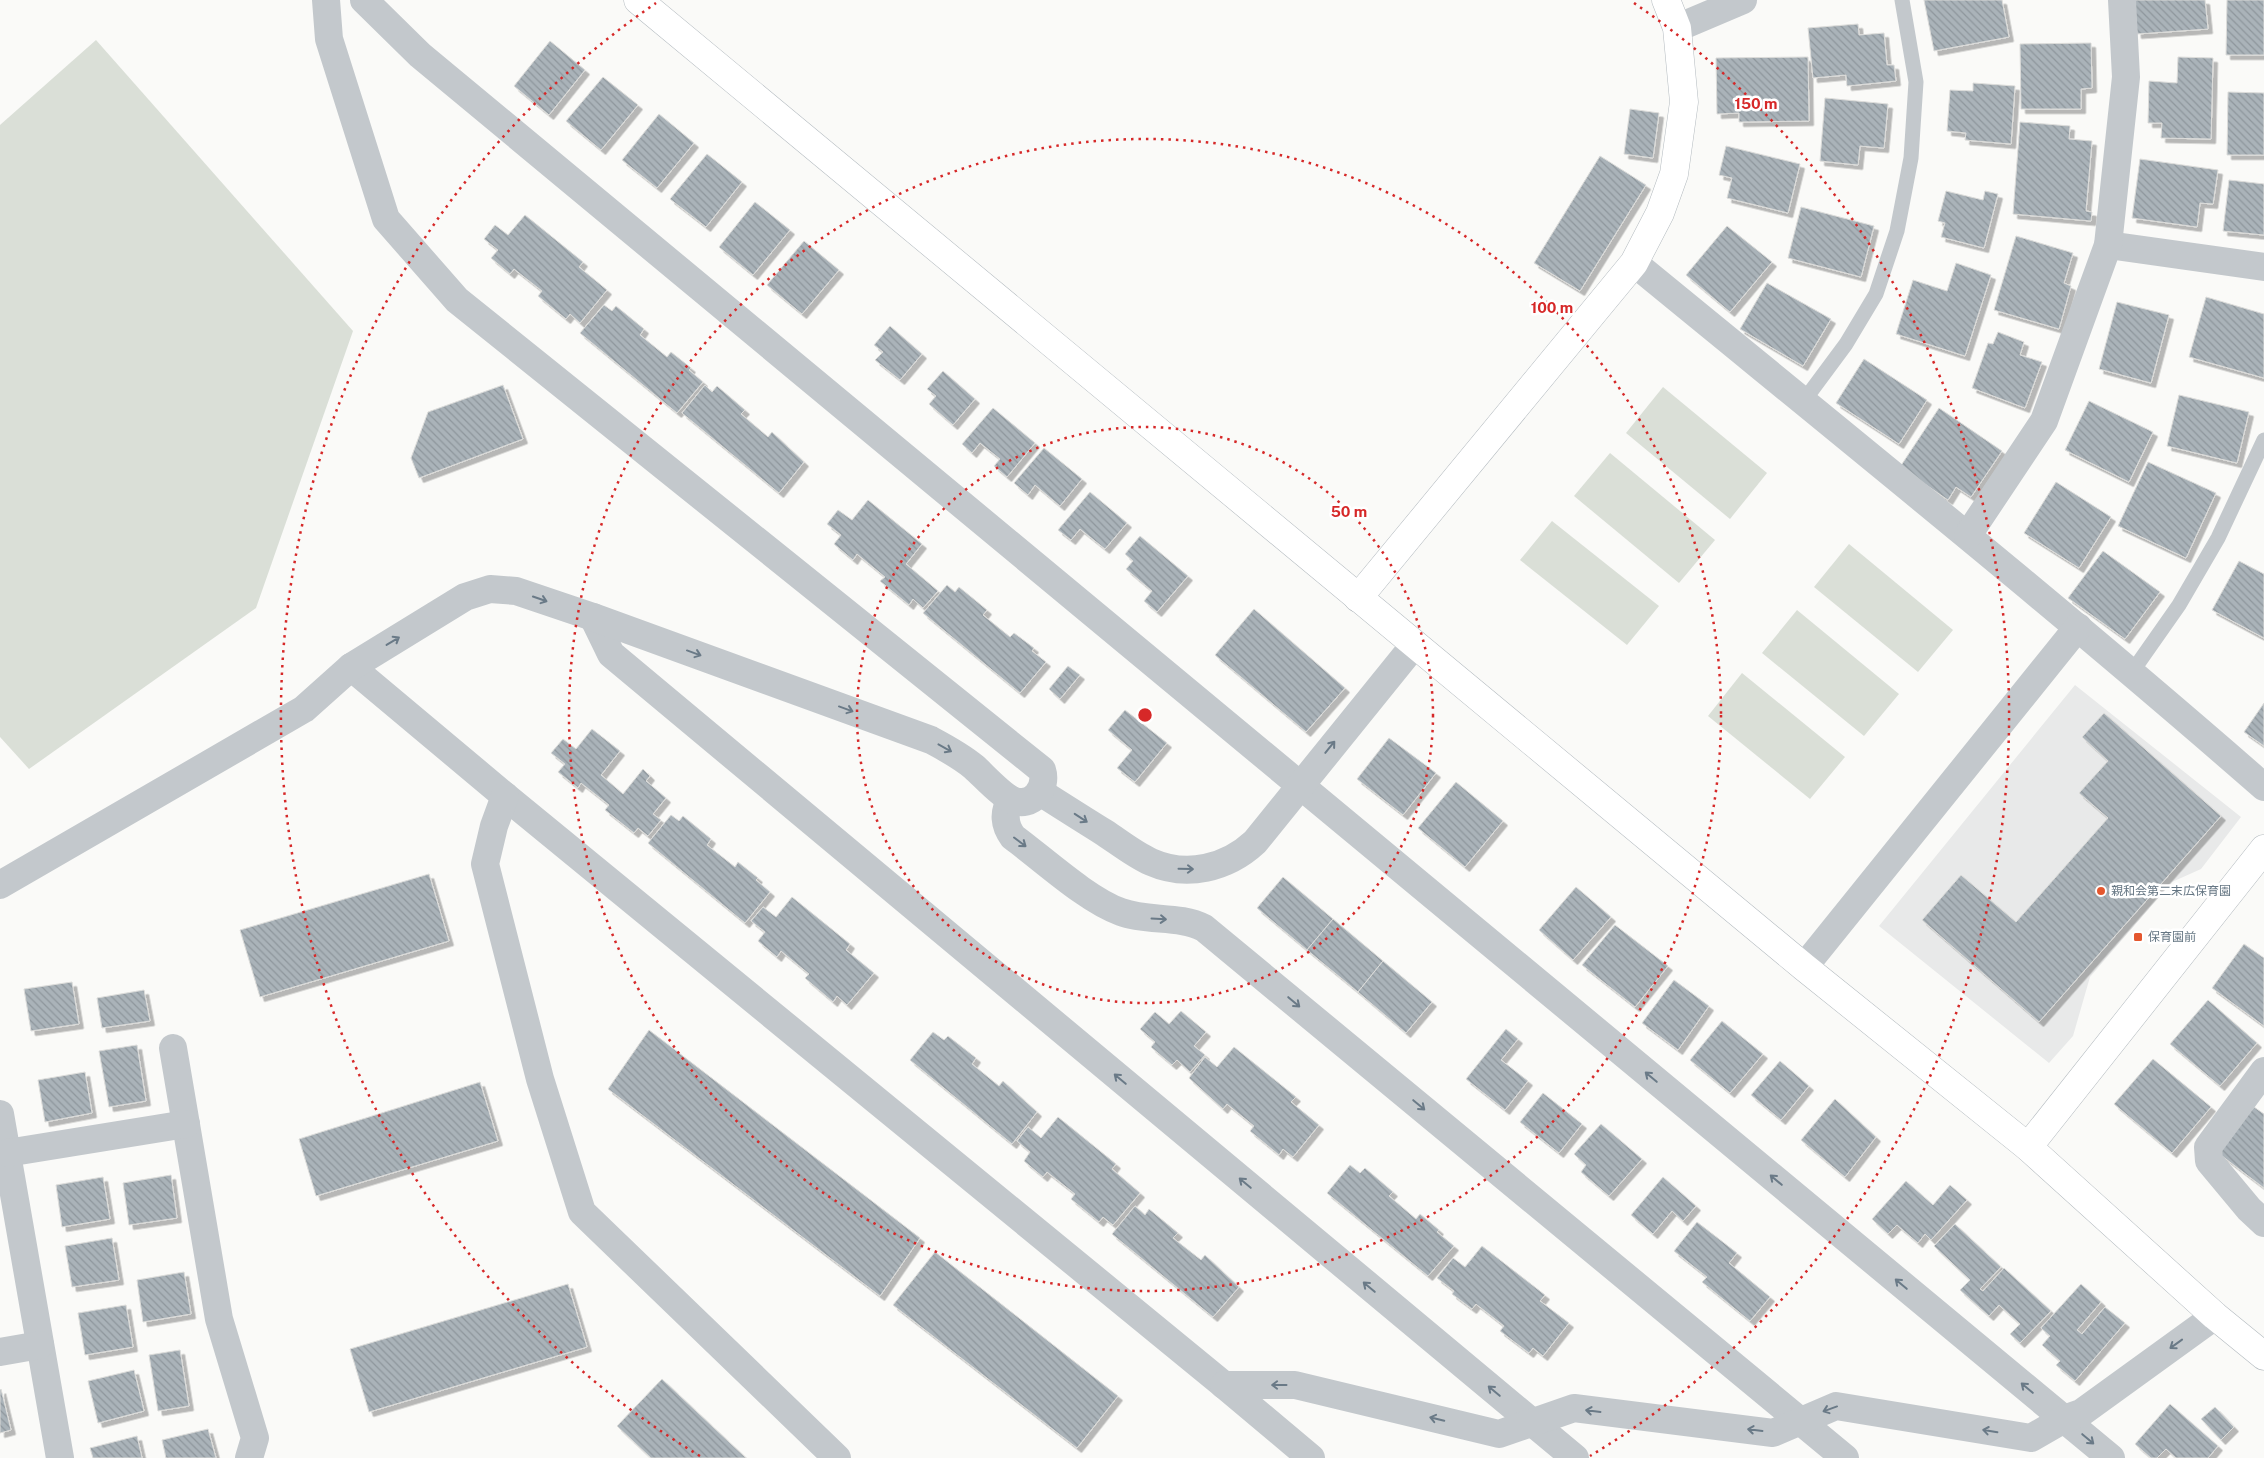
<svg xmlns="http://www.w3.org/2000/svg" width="2264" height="1458" viewBox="0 0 2264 1458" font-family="'Public Sans','Noto Sans JP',sans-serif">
  <defs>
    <pattern id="building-back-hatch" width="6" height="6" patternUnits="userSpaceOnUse" patternTransform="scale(1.25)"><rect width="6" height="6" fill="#aab3b9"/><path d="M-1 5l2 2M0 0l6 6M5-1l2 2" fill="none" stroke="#8e969c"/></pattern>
    <filter id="shadow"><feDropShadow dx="4.5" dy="4.5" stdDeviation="0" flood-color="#0004"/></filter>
  </defs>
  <rect width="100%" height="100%" fill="#fafaf8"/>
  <polygon fill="#e8e9e9" points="2075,685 2241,817 2201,869 2172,882 2090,977 2073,1036 2049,1063 1879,926"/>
  <g fill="#dadfd7">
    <polygon points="96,40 353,331 256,608 29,769 0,737 0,125"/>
    <polygon points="1663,387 1767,473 1730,519 1626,433"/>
    <polygon points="1610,453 1715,540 1679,583 1574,496"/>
    <polygon points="1552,521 1659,606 1627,645 1520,560"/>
    <polygon points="1849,544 1953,630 1918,672 1814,587"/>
    <polygon points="1797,610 1899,694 1864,736 1762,653"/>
    <polygon points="1742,673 1845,757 1810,799 1708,716"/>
  </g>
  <g fill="url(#building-back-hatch)" stroke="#dcdcda" filter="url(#shadow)">
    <polygon points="1924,0 2002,0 2009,37 1934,51"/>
    <polygon points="2134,0 2205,0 2208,29 2137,34"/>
    <polygon points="2227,0 2264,0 2264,55 2226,55"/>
    <polygon points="1858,24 1859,35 1884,33 1887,65 1894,65 1896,81 1847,86 1846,75 1813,78 1808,28"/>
    <polygon points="550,41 585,70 549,115 514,86"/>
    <polygon points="2091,43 2092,88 2081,89 2081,109 2021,109 2020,44"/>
    <polygon points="1808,57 1809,121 1739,122 1739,113 1717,114 1716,58"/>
    <polygon points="2178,57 2213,58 2211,139 2161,138 2162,123 2148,123 2149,81 2177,83"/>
    <polygon points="603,77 638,105 601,150 566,121"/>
    <polygon points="1973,83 2015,86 2011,144 1965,140 1966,133 1947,131 1950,90 1973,91"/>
    <polygon points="2228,92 2264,93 2264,155 2227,155"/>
    <polygon points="1825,98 1888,104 1884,148 1860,146 1858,165 1820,161"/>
    <polygon points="1630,109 1659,113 1653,158 1624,154"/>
    <polygon points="659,114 694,143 657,188 622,160"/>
    <polygon points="2020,122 2070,126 2069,139 2092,141 2086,211 2092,212 2091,221 2013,214"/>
    <polygon points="1726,146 1800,164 1788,213 1727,198 1732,178 1719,175"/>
    <polygon points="707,154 742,182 706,227 670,199"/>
    <polygon points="1600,156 1646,185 1580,291 1534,263"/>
    <polygon points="2140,159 2218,170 2213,204 2200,203 2197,227 2132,218"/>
    <polygon points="2229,180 2264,184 2264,235 2223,231"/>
    <polygon points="1946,191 1983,200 1985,191 1998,194 1984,248 1941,237 1945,223 1938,221"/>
    <polygon points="755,202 790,230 753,275 719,247"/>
    <polygon points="1801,207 1874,226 1861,277 1788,258"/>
    <polygon points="525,215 583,262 579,267 607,290 580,323 570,314 566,319 538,296 542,291 514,269 510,274 491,258 498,250 484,239 495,225 508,235"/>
    <polygon points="1727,226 1772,262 1730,312 1686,275"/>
    <polygon points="2016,236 2073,253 2064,283 2071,286 2059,329 1994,310"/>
    <polygon points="804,241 839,270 802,314 767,285"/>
    <polygon points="1956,263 1991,275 1965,356 1896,334 1913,280 1947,291"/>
    <polygon points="1767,283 1831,319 1803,366 1740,329"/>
    <polygon points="2206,297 2264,314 2264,378 2189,357"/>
    <polygon points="2117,302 2169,315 2151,383 2099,369"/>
    <polygon points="604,305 612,311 616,306 644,329 640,335 667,357 671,352 691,368 689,370 703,382 677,413 580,333"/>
    <polygon points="890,326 922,354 900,380 875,360 883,352 874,345"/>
    <polygon points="1998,332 2024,342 2020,355 2042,362 2025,408 1972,388 1988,343 1993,344"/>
    <polygon points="1864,359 1927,400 1899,444 1836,403"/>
    <polygon points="943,371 975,399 953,425 929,404 936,396 927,389"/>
    <polygon points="503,385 523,439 419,478 411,458 428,412"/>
    <polygon points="705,385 712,392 717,386 745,410 741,414 768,437 772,432 804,462 779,493 682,413"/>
    <polygon points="2179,395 2249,412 2237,463 2167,446"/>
    <polygon points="2089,401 2153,432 2129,482 2065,450"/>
    <polygon points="993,408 1035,443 1007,477 994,466 1000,459 980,443 972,453 962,444"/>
    <polygon points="1939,408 2002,451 1971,497 1956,487 1948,500 1900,467"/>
    <polygon points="1044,448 1082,479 1060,506 1035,485 1028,495 1014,483"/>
    <polygon points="2148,462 2216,493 2186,558 2118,526"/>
    <polygon points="2056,482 2111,517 2079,568 2024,533"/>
    <polygon points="1090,492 1127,523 1105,549 1080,529 1071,540 1058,530"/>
    <polygon points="868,500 922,544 906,564 938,591 923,608 913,599 909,605 880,581 885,577 857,554 853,560 834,544 841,535 827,524 838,510 852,520"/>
    <polygon points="1140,536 1188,576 1157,612 1144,601 1152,591 1126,569 1133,561 1125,554"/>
    <polygon points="2103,551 2160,592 2125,639 2068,598"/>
    <polygon points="2239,561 2264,574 2264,638 2212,610"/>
    <polygon points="947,585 955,592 959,587 987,610 983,615 1010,637 1014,633 1034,648 1032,651 1046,662 1020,693 923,613"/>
    <polygon points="1254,609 1345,688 1306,732 1215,655"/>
    <polygon points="1068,666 1080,675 1060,699 1049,689"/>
    <polygon points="2264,703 2264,746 2244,732"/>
    <polygon points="1125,710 1167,743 1135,782 1117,768 1132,750 1108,730"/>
    <polygon points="2104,713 2221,816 2039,1022 1922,920 1961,875 2016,922 2108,818 2079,793 2108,761 2082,737"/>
    <polygon points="592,729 620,751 601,775 623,794 643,769 650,776 646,781 666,798 653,814 661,820 648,836 638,828 634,833 605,810 609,805 581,783 578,788 558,772 565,764 551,753 563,739 576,749"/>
    <polygon points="1389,738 1436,773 1403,815 1357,779"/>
    <polygon points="1456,782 1503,821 1465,867 1418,828"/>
    <polygon points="671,815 679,821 683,816 711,839 707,845 735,867 738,862 758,878 756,880 770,892 745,923 648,843"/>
    <polygon points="429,874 449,941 260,997 240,930"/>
    <polygon points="1283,877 1333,919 1307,950 1257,908"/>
    <polygon points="1576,887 1611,917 1573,960 1539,930"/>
    <polygon points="792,897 850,944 846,950 874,973 847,1005 837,996 833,1002 805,978 809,974 781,951 777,957 758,941 765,932 751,921 763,907 776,917"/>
    <polygon points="1333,919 1383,961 1358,992 1307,950"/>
    <polygon points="1615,925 1668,966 1635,1007 1582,965"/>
    <polygon points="2244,944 2264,958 2264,1026 2212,988"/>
    <polygon points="1383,961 1432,1002 1406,1033 1358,992"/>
    <polygon points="1674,980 1709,1006 1678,1050 1642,1023"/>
    <polygon points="72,982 79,1024 31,1031 24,989"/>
    <polygon points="144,990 150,1021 102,1028 97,998"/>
    <polygon points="2208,1000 2257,1043 2220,1086 2170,1044"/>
    <polygon points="1181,1011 1206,1032 1194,1046 1205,1055 1190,1072 1177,1060 1172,1065 1151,1047 1155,1042 1140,1029 1155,1012 1169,1024"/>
    <polygon points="1722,1021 1763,1054 1730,1093 1690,1060"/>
    <polygon points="1506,1029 1518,1039 1501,1060 1528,1081 1505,1110 1466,1079"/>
    <polygon points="649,1030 920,1238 880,1296 608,1089"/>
    <polygon points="933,1032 944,1040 948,1036 976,1058 972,1064 999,1086 1003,1081 1037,1112 1012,1144 910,1060"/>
    <polygon points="137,1045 146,1101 109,1107 99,1051"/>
    <polygon points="1234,1047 1296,1097 1291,1102 1319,1125 1293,1157 1283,1149 1279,1155 1250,1131 1254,1126 1227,1104 1223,1109 1189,1078 1205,1057 1217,1067"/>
    <polygon points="2153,1059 2211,1107 2172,1153 2114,1104"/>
    <polygon points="1780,1061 1809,1086 1781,1120 1751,1095"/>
    <polygon points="85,1072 92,1113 45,1122 38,1080"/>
    <polygon points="480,1082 498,1141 316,1196 299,1139"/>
    <polygon points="1543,1093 1582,1124 1559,1153 1520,1122"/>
    <polygon points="1835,1099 1876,1137 1845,1177 1801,1140"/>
    <polygon points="2254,1107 2264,1114 2264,1188 2218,1153"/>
    <polygon points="1058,1117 1116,1164 1112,1169 1140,1193 1113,1225 1103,1217 1099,1222 1071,1199 1075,1194 1047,1172 1043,1177 1024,1161 1030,1152 1017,1141 1028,1127 1041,1138"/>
    <polygon points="1601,1124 1642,1159 1609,1196 1581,1172 1586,1165 1574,1154"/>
    <polygon points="1350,1165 1360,1173 1365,1168 1393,1192 1389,1196 1416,1219 1420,1214 1439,1230 1437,1232 1454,1246 1428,1276 1327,1193"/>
    <polygon points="171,1175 177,1218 129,1225 123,1183"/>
    <polygon points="103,1177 110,1219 62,1227 56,1185"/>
    <polygon points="1663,1177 1696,1206 1683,1221 1672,1211 1653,1234 1631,1215"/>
    <polygon points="1906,1181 1933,1205 1950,1185 1967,1200 1931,1240 1925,1234 1918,1243 1897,1225 1888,1234 1872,1219"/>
    <polygon points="1135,1206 1145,1215 1149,1209 1178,1233 1173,1238 1201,1260 1205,1255 1239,1287 1213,1317 1112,1234"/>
    <polygon points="1697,1222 1737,1253 1729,1263 1770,1297 1750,1321 1702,1282 1707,1277 1674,1251"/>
    <polygon points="1955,1224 2001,1267 1980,1289 1983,1291 2004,1268 2051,1311 2020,1343 2010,1334 2020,1324 1999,1305 1989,1316 1970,1299 1960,1290 1970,1280 1934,1246"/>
    <polygon points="112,1238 119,1280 72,1287 65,1246"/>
    <polygon points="1482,1246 1545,1295 1540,1301 1569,1323 1543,1356 1533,1348 1529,1353 1500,1331 1504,1326 1476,1304 1472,1309 1452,1294 1454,1291 1437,1278 1453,1258 1465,1267"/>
    <polygon points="935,1252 1118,1396 1077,1448 893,1305"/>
    <polygon points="184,1272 191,1314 143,1322 137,1280"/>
    <polygon points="568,1284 587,1347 369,1412 350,1349"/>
    <polygon points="2081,1284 2101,1302 2077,1330 2082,1334 2105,1307 2125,1323 2075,1381 2056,1365 2060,1361 2042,1345 2050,1336 2041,1328"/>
    <polygon points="126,1305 133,1347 85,1355 78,1313"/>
    <polygon points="180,1350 189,1406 158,1411 149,1355"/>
    <polygon points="134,1370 144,1411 98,1423 88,1381"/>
    <polygon points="662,1379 746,1458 651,1458 617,1426"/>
    <polygon points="1,1389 11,1430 0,1433 0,1390"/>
    <polygon points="2170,1404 2218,1446 2208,1458 2176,1458 2166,1449 2157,1458 2151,1458 2135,1444"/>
    <polygon points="2215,1407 2234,1427 2221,1440 2201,1419"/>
    <polygon points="208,1429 216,1458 166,1458 162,1440"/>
    <polygon points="137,1436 142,1458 93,1458 90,1448"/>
  </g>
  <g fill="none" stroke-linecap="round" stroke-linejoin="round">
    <defs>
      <g id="secondary">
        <polyline points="638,0 1804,967 2028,1147 2215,1316 2264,1356"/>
        <polyline points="1358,598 1634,263 1660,213 1674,174 1684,102 1677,28 1666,0"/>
        <polyline points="2028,1147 2264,849"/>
      </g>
    </defs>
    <use href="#secondary" stroke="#b3babf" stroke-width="29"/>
    <g stroke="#c3c8cc" stroke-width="15">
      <polyline points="1803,402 1846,344 1876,294 1897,231 1911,158 1916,82 1902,0"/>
      <polyline points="2132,672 2179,605 2218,538 2264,440"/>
    </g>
    <g stroke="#c3c8cc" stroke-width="28">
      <polyline points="364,0 420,55 2111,1458"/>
      <polyline points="1677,28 1743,0"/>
      <polyline points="2108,245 2264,267"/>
      <path d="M1634,263c211,173 424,344 630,524"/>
      <polyline points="1968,535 2044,421 2108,245 2126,77 2122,0"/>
      <polyline points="593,617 611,654 1575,1458"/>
      <polyline points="351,667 505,796 1224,1385 1311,1458"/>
      <path d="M1040,792c22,14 44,28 65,41 15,10 30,22 46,29 36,16 76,6 104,-20l160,-198"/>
      <polyline points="505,796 494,826 485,864 540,1079 582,1212 837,1458"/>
      <path d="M1011,800c-8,12 -7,25 2,37 30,22 74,63 108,75 27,10 58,3 83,16l641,530"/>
      <path d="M0,885l304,-176 47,-42 114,-70 25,-8 26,2 77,26 338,123c15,8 30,16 43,27 10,9 26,27 38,33 20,9 36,-12 30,-30l-585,-470 -71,-81 -57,-180 -3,-39"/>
      <polyline points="1804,967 2078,627"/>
      <polyline points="173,1048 219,1319 255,1438 249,1458"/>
      <polyline points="2264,1071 2208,1147 2209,1161 2249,1209 2264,1223"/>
      <polyline points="0,1114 60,1458"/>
      <polyline points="7,1153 186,1124"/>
      <polyline points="0,1352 40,1345"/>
      <polyline points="1224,1385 1295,1385 1499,1434 1574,1408 1773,1433 1836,1406 2031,1438 2064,1419 2081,1413 2215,1316"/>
    </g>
    <use href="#secondary" stroke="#fff" stroke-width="28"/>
  </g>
  <defs><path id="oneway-shaft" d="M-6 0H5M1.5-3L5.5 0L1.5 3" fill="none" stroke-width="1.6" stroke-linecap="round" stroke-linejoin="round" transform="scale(1.25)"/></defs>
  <g stroke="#6a7a87">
    <use href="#oneway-shaft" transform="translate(540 599) rotate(19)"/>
    <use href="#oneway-shaft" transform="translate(393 641) rotate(-31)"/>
    <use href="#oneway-shaft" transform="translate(694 653) rotate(20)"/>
    <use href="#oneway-shaft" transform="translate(846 709) rotate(20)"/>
    <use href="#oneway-shaft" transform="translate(1330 747) rotate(-51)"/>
    <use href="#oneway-shaft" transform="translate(945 748) rotate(29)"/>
    <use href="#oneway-shaft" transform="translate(1081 818) rotate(33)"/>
    <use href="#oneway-shaft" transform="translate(1020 842) rotate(37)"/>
    <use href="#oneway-shaft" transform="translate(1186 869) rotate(1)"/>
    <use href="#oneway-shaft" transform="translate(1159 919) rotate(3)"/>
    <use href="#oneway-shaft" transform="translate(1294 1002) rotate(40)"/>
    <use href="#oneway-shaft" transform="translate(1651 1077) rotate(-140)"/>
    <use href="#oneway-shaft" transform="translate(1120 1079) rotate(-140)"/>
    <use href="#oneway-shaft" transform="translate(1419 1105) rotate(40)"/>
    <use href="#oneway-shaft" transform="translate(1776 1180) rotate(-140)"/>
    <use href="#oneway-shaft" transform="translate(1245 1183) rotate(-140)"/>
    <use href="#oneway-shaft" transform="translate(1901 1284) rotate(-140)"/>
    <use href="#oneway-shaft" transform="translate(1369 1287) rotate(-140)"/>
    <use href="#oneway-shaft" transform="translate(2176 1344) rotate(144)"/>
    <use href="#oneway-shaft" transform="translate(1279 1385) rotate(-180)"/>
    <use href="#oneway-shaft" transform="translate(2027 1388) rotate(-140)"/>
    <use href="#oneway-shaft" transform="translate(1494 1391) rotate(-140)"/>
    <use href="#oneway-shaft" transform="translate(1830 1409) rotate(160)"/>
    <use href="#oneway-shaft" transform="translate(1593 1411) rotate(-173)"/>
    <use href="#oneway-shaft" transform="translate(1437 1419) rotate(-166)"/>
    <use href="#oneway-shaft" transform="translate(1755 1430) rotate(-173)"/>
    <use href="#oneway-shaft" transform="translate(1990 1431) rotate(-171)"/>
    <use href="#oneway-shaft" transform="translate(2088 1439) rotate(40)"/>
  </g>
  <g fill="none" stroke="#d62828" stroke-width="2.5" stroke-dasharray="2.5 5">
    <circle cx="1145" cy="715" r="288"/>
    <circle cx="1145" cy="715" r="576"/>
    <path d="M700 1456A864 864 0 0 1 656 3M1634 3A864 864 0 0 1 1590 1456"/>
  </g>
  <g fill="#e4572e" stroke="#fff" stroke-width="2">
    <circle cx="2101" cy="891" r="5"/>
    <rect x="2133" y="932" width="10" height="10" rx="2.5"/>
  </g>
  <g text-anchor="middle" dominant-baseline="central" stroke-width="5" stroke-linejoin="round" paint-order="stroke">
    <g font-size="12" fill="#657683" stroke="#fff" text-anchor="start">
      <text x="2111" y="891">親和会第二末広保育園</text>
      <text x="2148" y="937">保育園前</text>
    </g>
  </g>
  <circle cx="1145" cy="715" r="8" fill="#d62828" stroke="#fff" stroke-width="2.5"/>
  <g font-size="15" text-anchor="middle" font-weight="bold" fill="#d62828" stroke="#fff" stroke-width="5" stroke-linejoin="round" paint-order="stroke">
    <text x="1756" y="109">150 m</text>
    <text x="1552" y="313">100 m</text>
    <text x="1349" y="517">50 m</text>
  </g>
</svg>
